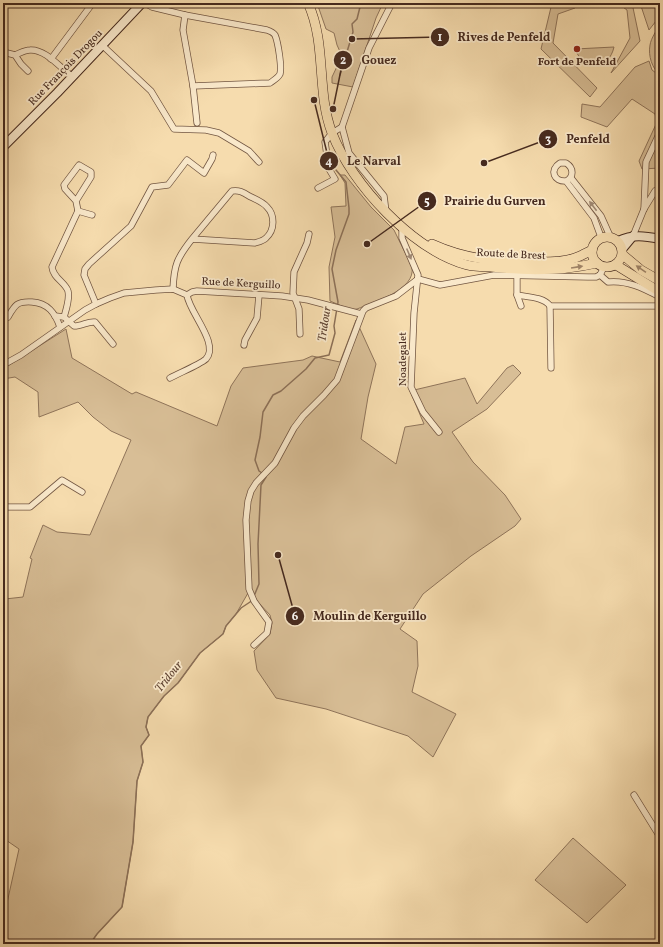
<svg xmlns="http://www.w3.org/2000/svg" width="663" height="947" viewBox="0 0 663 947" font-family="Vollkorn,serif">
  <rect width="100%" height="100%" fill="#f6dcae"/>
  <filter id="stains"><feTurbulence type="fractalNoise" baseFrequency=".005" numOctaves="4"/><feColorMatrix values="0 0 0 0 .2 0 0 0 0 .09 0 0 0 0 .02 0 0 0 .5 -.17"/></filter>
  <radialGradient id="worn" r=".72"><stop offset=".6" stop-color="#630" stop-opacity="0"/><stop offset="1" stop-color="#630" stop-opacity=".3"/></radialGradient>
  <g fill="#d8be96" stroke="#8f745a">
    <polygon points="317,3 383,3 376,18 353,87 332,83 332,77 342,56 337,45 334,33 326,29"/>
    <polygon points="552,3 575,3 575,8 558,14 553,43 597,88 590,97 541,49"/>
    <polygon points="609,3 632,3 640,41 611,73 630,38 627,10 620,5 609,6"/>
    <polygon points="640,3 660,3 660,16 649,30"/>
    <path d="M660,24v51c-8,-7 -12,-19 -10,-30 1,-7 7,-15 10,-21z"/>
    <path d="M614,47c-5,23 -30,25 -39,2z"/>
    <polygon points="649,61 652,70 660,76 660,168 642,169 639,161 657,122 655,114 632,99 607,127 581,117 582,104 600,107 635,67"/>
    <path d="M340,175h5l26,32 23,23 18,37c4,23 -38,35 -55,42l-6,1 -21,-9 -1,-34 6,-30 -4,-30 15,-1 -1,-23z"/>
    <polygon points="356,320 376,364 368,397 361,439 396,464 405,427 424,424 410,391 465,378 477,404 507,368 513,365 521,373 487,409 452,432 473,462 505,495 521,519 515,526 471,556 423,594 400,629 417,641 418,666 412,692 456,714 433,757 408,736 326,709 276,698 257,670 254,651 270,634 272,623 270,615 257,601 253,592 248,593 236,614 226,626 223,634 200,653 178,683 164,696 148,717 146,727 149,735 141,746 143,762 137,781 133,842 122,907 97,934 90,944 3,944 3,912 5,912 19,849 3,838 3,604 5,599 23,597 32,559 30,558 43,525 57,532 90,535 131,440 111,431 93,417 78,402 39,417 38,392 15,377 3,379 3,369 66,329 72,358 132,394 136,392 217,426 231,386 243,368 303,360 312,356 340,362"/>
    <polygon points="573,838 626,885 587,923 535,880"/>
  </g>
  <g fill="none" stroke-linecap="round" stroke-linejoin="round">
    <g stroke="#8c7057" stroke-width="1.5">
      <polyline points="340,75 353,32 352,24 357,19 360,7 360,3"/>
      <polyline points="262,473 259,471 255,460 260,437 263,412 273,395 281,391 306,369 315,358 329,355 335,333 334,326 338,302 332,269 336,250 349,214 349,208 346,182 336,170"/>
      <polyline points="254,596 259,584 258,544 261,485 266,477"/>
      <polyline points="90,944 97,934 122,907 133,842 137,781 143,762 141,746 149,735 146,727 148,717 164,696 178,683 200,653 223,634 226,626 241,608 250,602 252,600"/>
    </g>
    <defs>
      <g id="street">
        <polyline points="145,3 152,7 185,15 183,30 193,86 197,123"/>
        <path d="M185,15l82,15c3,1 6,2 8,5 3,7 7,32 5,39 -2,4 -6,6 -10,9l-77,3"/>
        <polyline points="103,46 151,91 174,129 206,130 219,133 249,151 259,162"/>
        <polyline points="3,52 15,55 21,64 28,71"/>
        <path d="M15,55c5,-2 10,-5 15,-5 16,-1 30,18 43,27"/>
        <polyline points="51,59 92,4 91,3"/>
        <polyline points="342,127 349,153 384,196 386,212"/>
        <polyline points="571,178 601,216 610,236"/>
        <path d="M566,181c8,-4 8,-13 0,-18h-6c-11,7 -6,19 6,18l28,37 7,19"/>
        <polyline points="318,188 335,179 329,169 325,142 332,133 342,127 369,48 392,3"/>
        <polyline points="644,209 646,162 660,132"/>
        <polyline points="78,211 92,215"/>
        <polyline points="402,228 402,238 418,275 414,313 411,387 423,412 439,432"/>
        <polyline points="633,236 644,209 655,191 660,195"/>
        <path d="M517,275v20c10,2 27,2 33,11h106l4,-1"/>
        <path d="M600,275l8,7c19,-2 35,6 52,15"/>
        <polyline points="600,275 604,267"/>
        <polyline points="418,279 440,285 494,275 588,277 596,277 600,275"/>
        <path d="M173,289c1,-24 4,-31 19,-50l63,4c3,-1 8,-2 11,-5 9,-8 9,-23 1,-31 -4,-5 -12,-8 -18,-11 -6,-4 -10,-6 -17,-5l-40,48"/>
        <polyline points="517,295 521,306"/>
        <polyline points="96,304 84,275 85,269 89,264 131,226 152,187 168,185 187,160 204,173 212,159 213,155"/>
        <polyline points="550,306 551,368"/>
        <path d="M55,316l9,1 10,9c8,0 14,-5 21,-4l18,22"/>
        <path d="M8,317c7,-12 9,-16 24,-15 16,1 23,11 28,25"/>
        <path d="M64,317c2,-7 6,-18 4,-26 -3,-9 -15,-13 -16,-24l26,-56 -2,-10 -11,-12 -1,-4 15,-20 12,7v5l-15,24"/>
        <polyline points="660,325 660,323"/>
        <polyline points="300,334 299,309 293,293 294,272 307,243 309,234"/>
        <polyline points="244,345 245,340 257,318 259,295"/>
        <polyline points="3,365 21,355 85,310 96,304 110,298 124,293 156,290 173,289 187,295 192,292 197,291 282,296 308,300 361,314"/>
        <path d="M170,378c9,-5 29,-13 36,-19 14,-15 -17,-47 -19,-64"/>
        <polyline points="3,507 30,507 62,480 82,492"/>
        <polyline points="254,645 267,633 269,622 254,601 249,589 246,520 248,501 251,491 256,483 275,463 294,428 303,416 324,395 337,380 363,311 366,308 396,296 418,279"/>
        <polyline points="634,795 660,837"/>
      </g>
      <g id="secondary">
        <polyline points="3,147 57,93 142,3"/>
        <path d="M618,241c15,-7 27,-5 42,-2"/>
        <polyline points="623,248 633,236"/>
      </g>
      <g id="primary">
        <path d="M308,3c19,42 8,88 24,130 20,52 81,117 135,132 8,2 17,2 24,2 35,4 72,4 106,-4"/>
        <circle cx="607" cy="252" r="15"/>
        <path d="M432,244c33,15 64,18 100,18 14,0 29,1 43,-4 6,-2 11,-5 17,-8"/>
        <polyline points="623,255 641,270 660,281"/>
        <polyline points="616,265 660,292"/>
      </g>
    </defs>
    <use href="#street" stroke="#725642" stroke-width="7"/>
    <use href="#secondary" stroke="#462a1e" stroke-width="10"/>
    <use href="#primary" stroke="#462a1e" stroke-width="10"/>
    <use href="#street" stroke="#f9e8ca" stroke-width="5.5"/>
    <use href="#secondary" stroke="#f9e8ca" stroke-width="8"/>
    <use href="#primary" stroke="#f6dcae" stroke-width="9"/>
  </g>
  <defs><path id="oneway-solid" d="M-6-.8H1V-3.2L6.5 0L1 3.2V.8H-6Z"/></defs>
  <g fill="#a08974">
    <use href="#oneway-solid" transform="translate(593 206) rotate(-127)"/>
    <use href="#oneway-solid" transform="translate(409 254) rotate(67)"/>
  </g>
  <g fill="#9e8366">
    <use href="#oneway-solid" transform="translate(577 267) rotate(-9)"/>
    <use href="#oneway-solid" transform="translate(641 269) rotate(-146)"/>
  </g>
  <circle fill="#8f2418" stroke="#f9e8ca" stroke-width="1.5" cx="577" cy="49" r="4"/>
  <g text-anchor="middle" dominant-baseline="central" stroke-width="3.5" stroke-linejoin="round" paint-order="stroke">
    <g font-size="11" font-weight="bold" fill="#462a1e" stroke="#f9e8ca">
      <text x="577" y="62">Fort de Penfeld</text>
    </g>
    <g font-size="11" fill="#462a1e" stroke="#f9e8ca">
      <text transform="translate(66 68) rotate(-46)">Rue François Drogou</text>
      <text transform="translate(511 255) rotate(3)">Route de Brest</text>
      <text transform="translate(241 284) rotate(3)">Rue de Kerguillo</text>
      <text transform="translate(403 359) rotate(-90)">Noadegalet</text>
    </g>
    <g font-size="12" font-style="italic" fill="#634736" stroke="#f9e8ca">
      <text transform="translate(325 324) rotate(-81)">Tridour</text>
      <text transform="translate(169 677) rotate(-51)">Tridour</text>
    </g>
  </g>
  <path fill="none" stroke="#462a1e" stroke-width="1.5" d="M352 39L440 37M333 109L343 60M484 163L548 139M314 100L329 161M367 244L427 201M278 555L295 616"/>
  <g fill="#462a1e" stroke="#f9e8ca" stroke-width="1.5">
    <circle cx="352" cy="39" r="4"/>
    <circle cx="333" cy="109" r="4"/>
    <circle cx="484" cy="163" r="4"/>
    <circle cx="314" cy="100" r="4"/>
    <circle cx="367" cy="244" r="4"/>
    <circle cx="278" cy="555" r="4"/>
    <circle cx="440" cy="37" r="10"/>
    <circle cx="343" cy="60" r="10"/>
    <circle cx="548" cy="139" r="10"/>
    <circle cx="329" cy="161" r="10"/>
    <circle cx="427" cy="201" r="10"/>
    <circle cx="295" cy="616" r="10"/>
  </g>
  <g font-size="12" text-anchor="middle" font-weight="bold" fill="#fff">
    <text x="440" y="41">1</text>
    <text x="343" y="64">2</text>
    <text x="548" y="143">3</text>
    <text x="329" y="165">4</text>
    <text x="427" y="205">5</text>
    <text x="295" y="620">6</text>
  </g>
  <g font-size="12" text-anchor="middle" font-weight="bold" fill="#462a1e" stroke="#f9e8ca" stroke-width="3.5" stroke-linejoin="round" paint-order="stroke">
    <text x="504" y="41">Rives de Penfeld</text>
    <text x="379" y="64">Gouez</text>
    <text x="588" y="143">Penfeld</text>
    <text x="374" y="165">Le Narval</text>
    <text x="495" y="205">Prairie du Gurven</text>
    <text x="370" y="620">Moulin de Kerguillo</text>
  </g>
  <rect width="663" height="947" fill="none" stroke="#f6dcae" stroke-width="16"/>
  <rect x="4" y="4" width="655" height="939" fill="none" stroke="#462a1e" stroke-width="2"/>
  <rect x="8" y="8" width="647" height="931" fill="none" stroke="#462a1e"/>
  <rect width="100%" height="100%" filter="url(#stains)"/>
  <rect width="100%" height="100%" fill="url(#worn)"/>
</svg>
